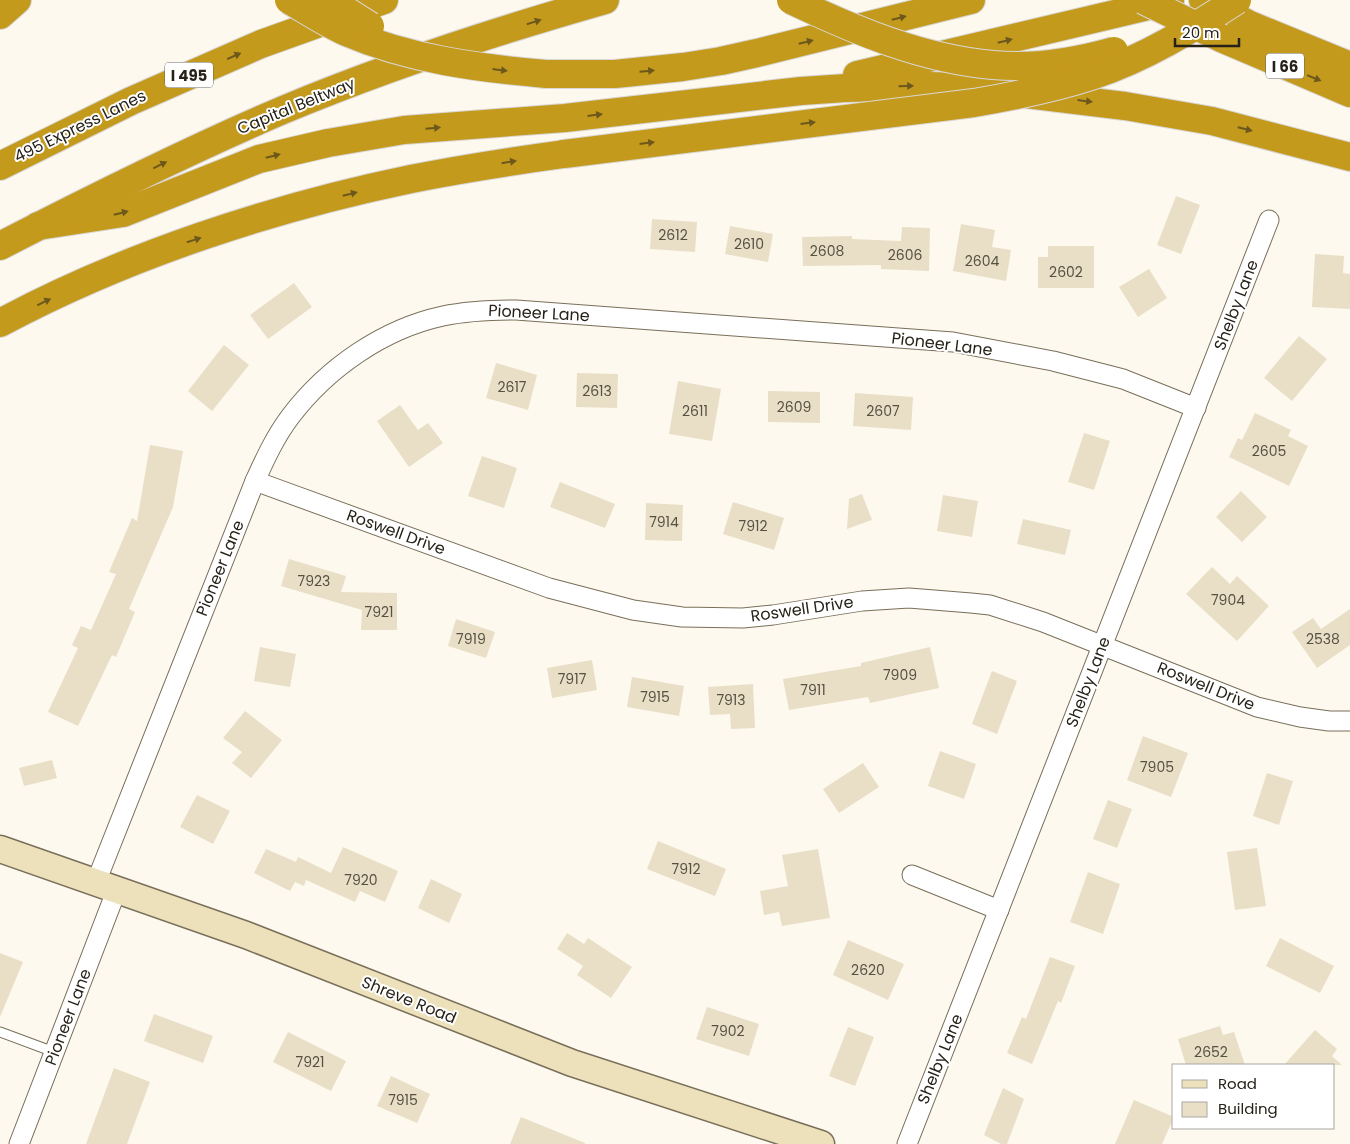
<svg xmlns="http://www.w3.org/2000/svg" width="1350" height="1144" viewBox="0 0 1350 1144" font-family="Poppins,sans-serif">
  <rect width="100%" height="100%" fill="#fdf9ef"/>
  <g fill="#e9dfc6">
    <polygon points="1176,196 1200,205 1181,254 1157,245"/>
    <polygon points="652,219 697,222 695,252 650,249"/>
    <polygon points="961,224 995,230 992,247 1011,250 1006,281 953,271"/>
    <polygon points="730,226 773,234 768,262 725,254"/>
    <polygon points="902,227 930,228 929,271 881,269 881,265 803,266 802,237 852,236 852,239 901,241"/>
    <polygon points="1048,246 1094,246 1094,288 1038,288 1038,257 1048,257"/>
    <polygon points="1315,254 1344,256 1343,273 1350,274 1350,309 1312,307"/>
    <polygon points="1149,269 1167,298 1138,317 1119,287"/>
    <polygon points="294,283 312,307 268,339 250,315"/>
    <polygon points="1299,336 1327,359 1292,401 1264,378"/>
    <polygon points="224,345 249,365 212,411 188,391"/>
    <polygon points="496,363 537,375 528,410 486,398"/>
    <polygon points="577,373 618,374 617,408 576,407"/>
    <polygon points="678,381 721,389 712,441 669,434"/>
    <polygon points="768,391 820,392 820,423 768,422"/>
    <polygon points="855,393 913,397 911,430 853,426"/>
    <polygon points="400,405 418,430 428,423 443,443 409,467 377,421"/>
    <polygon points="1255,413 1291,430 1288,436 1308,446 1289,486 1229,457 1238,438 1242,440"/>
    <polygon points="1084,433 1110,441 1094,490 1068,482"/>
    <polygon points="150,445 183,451 173,507 129,609 135,612 116,657 112,655 78,726 48,712 78,648 72,645 81,626 91,630 116,574 109,572 132,518 137,521"/>
    <polygon points="482,456 517,468 504,508 468,496"/>
    <polygon points="560,482 615,504 605,528 550,507"/>
    <polygon points="1241,491 1267,517 1242,542 1216,517"/>
    <polygon points="862,494 872,520 847,529 849,499"/>
    <polygon points="943,495 978,501 972,537 937,531"/>
    <polygon points="733,502 784,518 774,550 723,534"/>
    <polygon points="646,503 683,505 682,541 645,540"/>
    <polygon points="1023,519 1071,530 1065,555 1017,544"/>
    <polygon points="289,559 346,576 341,592 397,593 397,630 361,630 362,610 281,586"/>
    <polygon points="1212,567 1230,584 1237,576 1269,606 1237,641 1186,594"/>
    <polygon points="1350,609 1350,645 1317,668 1292,632 1313,618 1321,629"/>
    <polygon points="456,619 495,632 486,658 448,646"/>
    <polygon points="260,647 296,654 290,687 254,681"/>
    <polygon points="930,647 939,688 870,703 868,697 789,710 783,679 861,666 861,663"/>
    <polygon points="592,660 597,690 552,698 547,668"/>
    <polygon points="992,671 1017,681 997,734 972,724"/>
    <polygon points="632,677 684,686 679,716 627,707"/>
    <polygon points="753,684 755,728 731,729 730,714 710,715 708,687"/>
    <polygon points="245,711 282,740 251,778 232,763 242,752 223,738"/>
    <polygon points="1143,736 1188,753 1171,797 1127,780"/>
    <polygon points="940,751 976,764 964,799 928,786"/>
    <polygon points="52,760 57,778 24,786 19,768"/>
    <polygon points="863,763 879,787 839,813 823,789"/>
    <polygon points="1267,773 1293,781 1279,825 1253,816"/>
    <polygon points="197,795 230,811 213,844 180,827"/>
    <polygon points="1108,800 1132,809 1117,848 1093,839"/>
    <polygon points="658,841 726,869 715,896 647,869"/>
    <polygon points="343,847 398,871 385,902 360,891 355,902 306,880 304,886 295,882 290,891 254,873 266,849 296,862 298,857 331,873"/>
    <polygon points="1257,848 1266,906 1235,910 1227,852"/>
    <polygon points="818,849 830,918 782,926 779,912 764,915 760,891 788,886 782,855"/>
    <polygon points="1088,872 1120,884 1103,934 1070,922"/>
    <polygon points="431,879 462,894 449,923 418,908"/>
    <polygon points="567,933 584,944 588,938 632,967 611,998 577,975 583,966 557,949"/>
    <polygon points="1280,938 1334,966 1320,993 1266,966"/>
    <polygon points="848,940 904,964 888,1000 833,975"/>
    <polygon points="0,953 23,962 0,1017"/>
    <polygon points="1050,957 1075,966 1061,1003 1058,1001 1032,1064 1007,1053 1022,1017 1026,1019"/>
    <polygon points="707,1007 759,1024 749,1056 696,1039"/>
    <polygon points="154,1014 213,1036 203,1063 144,1041"/>
    <polygon points="1220,1026 1223,1035 1234,1032 1245,1065 1186,1065 1178,1039"/>
    <polygon points="848,1027 874,1037 855,1086 829,1076"/>
    <polygon points="1315,1030 1337,1049 1332,1056 1342,1065 1284,1065"/>
    <polygon points="288,1032 346,1061 331,1091 273,1062"/>
    <polygon points="114,1068 150,1082 127,1144 86,1144"/>
    <polygon points="391,1076 430,1094 417,1123 377,1106"/>
    <polygon points="1003,1088 1024,1099 1007,1144 1001,1144 984,1135"/>
    <polygon points="1134,1100 1174,1117 1162,1144 1115,1144"/>
    <polygon points="521,1117 585,1143 585,1144 510,1144"/>
  </g>
  <g fill="none" stroke-linecap="round" stroke-linejoin="round">
    <defs>
      <polyline id="service" points="0,1032 54,1052"/>
      <g id="minor">
        <polyline points="255,481 549,588 633,610 682,617 743,618 773,615 862,601 909,598 971,603 990,605 1043,622 1257,707 1300,717 1329,721 1350,721"/>
        <polyline points="912,875 999,910"/>
        <path d="M96,882l159,-401c10,-22 20,-44 35,-64 37,-49 93,-88 153,-101 24,-5 48,-6 73,-6l437,32 100,19 70,18 73,29"/>
        <polyline points="19,1144 117,889"/>
        <polyline points="907,1144 1269,220"/>
      </g>
      <polyline id="secondary" points="0,849 246,935 572,1063 821,1144"/>
      <g id="motorway">
        <polyline points="1203,0 1250,25 1350,66"/>
        <polyline points="0,15 17,0"/>
        <polyline points="1221,38 1350,93"/>
        <polyline points="546,74 615,74 683,67 721,61 757,53 971,0"/>
        <polyline points="857,75 1170,1"/>
        <polyline points="0,166 131,101 261,44 384,0"/>
        <polyline points="38,226 123,213 259,159 328,143 404,130 565,118 801,91 846,88 928,86 966,87 1125,106 1212,121 1350,157"/>
        <path d="M0,246c93,-48 187,-95 283,-136 105,-44 213,-79 322,-110"/>
        <path d="M0,323c125,-67 271,-115 411,-144 50,-10 102,-18 153,-25"/>
      </g>
    </defs>
    <use href="#service" stroke="#796f59" stroke-width="11"/>
    <use href="#minor" stroke="#796f59" stroke-width="21"/>
    <use href="#secondary" stroke="#796f59" stroke-width="29"/>
    <use href="#motorway" stroke="#d8d7d6" stroke-width="30"/>
    <use href="#service" stroke="#fff" stroke-width="9"/>
    <use href="#minor" stroke="#fff" stroke-width="19"/>
    <use href="#secondary" stroke="#ede1bb" stroke-width="26"/>
    <use href="#motorway" stroke="#c49a1d" stroke-width="28"/>
    <defs>
      <g id="motorway-bridge">
        <path d="M289,0c19,11 37,23 57,32 63,27 131,36 200,42"/>
        <polyline points="329,0 370,26"/>
        <path d="M791,0c63,30 131,59 202,65 41,4 82,-3 121,-14"/>
        <polyline points="1143,0 1221,38"/>
        <path d="M564,154l410,-51c41,-7 81,-15 120,-28 51,-17 98,-46 143,-75"/>
      </g>
    </defs>
    <use href="#motorway-bridge" stroke="#d8d7d6" stroke-width="30" stroke-linecap="butt"/>
    <use href="#motorway-bridge" stroke="#c49a1d" stroke-width="28"/>
  </g>
  <defs><path id="oneway-solid" d="M-6-.8H1V-3.2L6.5 0L1 3.2V.8H-6Z" transform="scale(1.25)"/></defs>
  <g fill="#6d581b">
    <use href="#oneway-solid" transform="translate(899 18) rotate(-14)"/>
    <use href="#oneway-solid" transform="translate(534 22) rotate(-17)"/>
    <use href="#oneway-solid" transform="translate(1005 41) rotate(-14)"/>
    <use href="#oneway-solid" transform="translate(806 42) rotate(-14)"/>
    <use href="#oneway-solid" transform="translate(234 56) rotate(-24)"/>
    <use href="#oneway-solid" transform="translate(500 70) rotate(7)"/>
    <use href="#oneway-solid" transform="translate(647 71) rotate(-5)"/>
    <use href="#oneway-solid" transform="translate(1314 78) rotate(22)"/>
    <use href="#oneway-solid" transform="translate(906 86) rotate(-2)"/>
    <use href="#oneway-solid" transform="translate(1085 101) rotate(7)"/>
    <use href="#oneway-solid" transform="translate(595 115) rotate(-7)"/>
    <use href="#oneway-solid" transform="translate(808 123) rotate(-7)"/>
    <use href="#oneway-solid" transform="translate(433 128) rotate(-5)"/>
    <use href="#oneway-solid" transform="translate(1245 129) rotate(14)"/>
    <use href="#oneway-solid" transform="translate(647 143) rotate(-7)"/>
    <use href="#oneway-solid" transform="translate(273 156) rotate(-14)"/>
    <use href="#oneway-solid" transform="translate(509 162) rotate(-9)"/>
    <use href="#oneway-solid" transform="translate(160 165) rotate(-26)"/>
    <use href="#oneway-solid" transform="translate(350 194) rotate(-14)"/>
    <use href="#oneway-solid" transform="translate(121 213) rotate(-14)"/>
    <use href="#oneway-solid" transform="translate(194 240) rotate(-18)"/>
    <use href="#oneway-solid" transform="translate(44 302) rotate(-26)"/>
  </g>
  <g text-anchor="middle" dominant-baseline="central" stroke-width="4" stroke-linejoin="round" paint-order="stroke">
    <g font-size="14" fill="#575144">
      <text x="673" y="235">2612</text>
      <text x="749" y="244">2610</text>
      <text x="827" y="251">2608</text>
      <text x="905" y="255">2606</text>
      <text x="982" y="261">2604</text>
      <text x="1066" y="272">2602</text>
      <text x="512" y="387">2617</text>
      <text x="597" y="391">2613</text>
      <text x="794" y="407">2609</text>
      <text x="695" y="411">2611</text>
      <text x="883" y="411">2607</text>
      <text x="1269" y="451">2605</text>
      <text x="664" y="522">7914</text>
      <text x="753" y="526">7912</text>
      <text x="314" y="581">7923</text>
      <text x="1228" y="600">7904</text>
      <text x="379" y="612">7921</text>
      <text x="471" y="639">7919</text>
      <text x="1323" y="639">2538</text>
      <text x="900" y="675">7909</text>
      <text x="572" y="679">7917</text>
      <text x="813" y="690">7911</text>
      <text x="655" y="697">7915</text>
      <text x="731" y="700">7913</text>
      <text x="1157" y="767">7905</text>
      <text x="686" y="869">7912</text>
      <text x="361" y="880">7920</text>
      <text x="868" y="970">2620</text>
      <text x="728" y="1031">7902</text>
      <text x="1211" y="1052">2652</text>
      <text x="310" y="1062">7921</text>
      <text x="403" y="1100">7915</text>
    </g>
    <g fill="#fff" stroke="#67645e" stroke-width="1">
      <rect x="1266" y="53.5" width="38" height="25" rx="4"/>
      <rect x="165" y="62.5" width="48" height="25" rx="4"/>
    </g>
    <g font-size="15" font-weight="bold" fill="#262219">
      <text x="1285" y="66">I 66</text>
      <text x="189" y="75">I 495</text>
    </g>
    <g font-size="16" fill="#262219" stroke="#fff">
      <text transform="translate(296 106) rotate(-22)">Capital Beltway</text>
      <text transform="translate(80 126) rotate(-26)">495 Express Lanes</text>
      <text transform="translate(1236 305) rotate(-69)">Shelby Lane</text>
      <text transform="translate(539 313) rotate(3)">Pioneer Lane</text>
      <text transform="translate(942 344) rotate(7)">Pioneer Lane</text>
      <text transform="translate(396 532) rotate(20)">Roswell Drive</text>
      <text transform="translate(220 568) rotate(-68)">Pioneer Lane</text>
      <text transform="translate(802 609) rotate(-8)">Roswell Drive</text>
      <text transform="translate(1088 682) rotate(-69)">Shelby Lane</text>
      <text transform="translate(1206 686) rotate(22)">Roswell Drive</text>
      <text transform="translate(409 1000) rotate(22)">Shreve Road</text>
      <text transform="translate(68 1017) rotate(-69)">Pioneer Lane</text>
      <text transform="translate(940 1059) rotate(-68)">Shelby Lane</text>
    </g>
  </g>
  <rect x="1172" y="1064" width="162" height="65" fill="#ffffff" stroke="#a8a7a3"/>
  <rect x="1182" y="1080" width="25" height="8" fill="#ede1bb" stroke="#a8a7a3"/>
  <text x="1218" y="1089" font-size="15" fill="#262219">Road</text>
  <rect x="1182" y="1102" width="25" height="15" fill="#e9dfc6" stroke="#a8a7a3"/>
  <text x="1218" y="1114" font-size="15" fill="#262219">Building</text>
  <path d="M1175 38v8h64v-8" fill="none" stroke="#262219" stroke-width="2.5"/>
  <text x="1182" y="38" font-size="15" fill="#262219" stroke="#ffffff" stroke-width="4" paint-order="stroke">20 m</text>
</svg>
